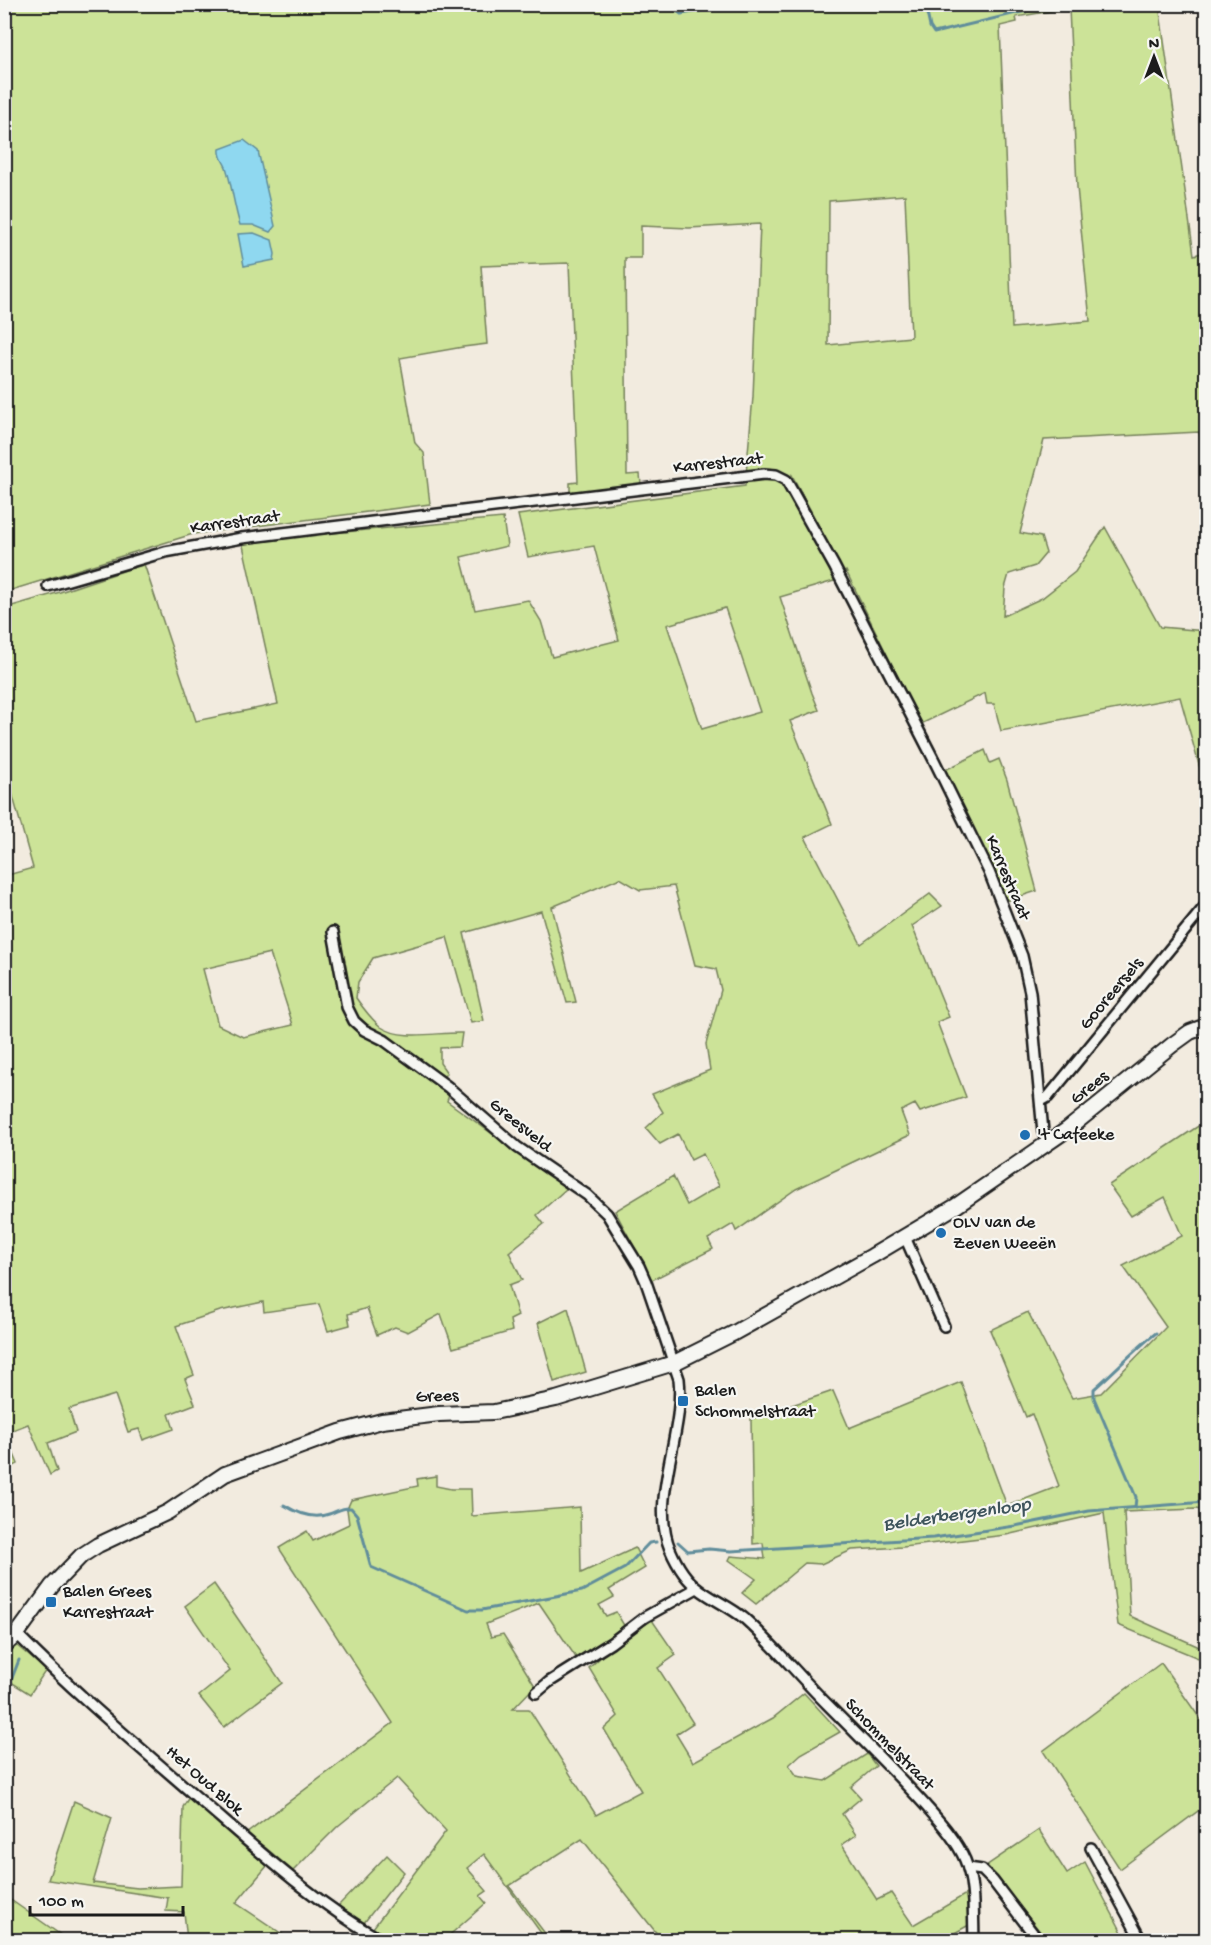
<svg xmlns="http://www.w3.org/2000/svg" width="1211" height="1945" viewBox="0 0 1211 1945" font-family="'Gochi Hand',sans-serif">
  <rect width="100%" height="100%" fill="#f2ebdf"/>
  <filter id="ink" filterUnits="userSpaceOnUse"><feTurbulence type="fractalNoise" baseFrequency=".0167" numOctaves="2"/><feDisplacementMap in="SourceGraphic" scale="12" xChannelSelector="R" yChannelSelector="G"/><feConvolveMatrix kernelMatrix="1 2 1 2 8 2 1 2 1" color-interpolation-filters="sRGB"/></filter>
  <g filter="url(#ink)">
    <g fill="#cce398" stroke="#74805a" stroke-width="1.5" fill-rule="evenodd">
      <path d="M5,5h1154l35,250 12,-3v202l-7,-22 -155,8 -24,93 21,4 5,16 -11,13 -26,8 -4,14 -2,28 39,-18 33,-26 30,-45 55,100 46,4v159l-26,-93 -179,34 -7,-27h-7l-2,-11 -64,31 -75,-153 -12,10 -54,16 32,96 7,17 -29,11 42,103 -27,13 56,107 69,-50 12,12 -30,20 37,91 -12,5 29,75 -46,15 -5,-8 -14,7 9,24 -114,54 -60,42 -3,-7 -25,15 5,10 -61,31 -37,-69 58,-35 14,29 32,-19 -16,-32 -12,6 -13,-26 -18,10 -14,-16 17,-16 -11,-18 58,-24 -4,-26 15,-54 -5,-21 -21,-4 -21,-79 -34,4 -20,-12 -68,29 24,95 -9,1 -26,-92 -77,22 20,88 -13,2 -24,-86 -74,21 -15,24 -2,16c7,10 15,21 25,29 20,14 57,5 81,6l-2,14 -20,1v15l7,10 -9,9v6l11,7 -2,6 120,87 -30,27 7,9 -35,28 13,28 -13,5 9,31 -8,4 2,11 -59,17 -12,-34 -33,18 -13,-5 -18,8 -10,-27 -19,6 2,11 -22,6 -9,-27 -55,8 -1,-10 -43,9 -44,15 18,49 -9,4 10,25 -26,10 5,15 -31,11 -4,-11 -11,3 -13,-37 -46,14 7,23 -28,11 9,28 -7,4 -22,-51 -23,9 13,31 -10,5 -4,-8v-585l29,-8 -28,-100v-160l55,-16 84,-28 52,157 82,-17 -36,-163 261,-23 4,28 -46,11 14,53 53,-10 13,21 11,36 67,-17 -25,-94 -66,11 -10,-42 227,-29 8,-89 7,-173 -71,4 -48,-2v32h-16l2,217 13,-1 1,10 -71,8v-9l8,-1 -9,-219 -88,3 6,78 -24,3 -63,11 15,85 9,10 6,51 -237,30 -188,58zM1069,8l8,179 13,134 -78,7 -12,-302 17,-4 -1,-5zM905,195l6,142 -83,8 1,-144zM792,475l39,74 -7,6 -35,-65zM725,608l35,104 -58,17 -35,-104zM270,953l23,72 -50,12 -25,-12 -15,-56z"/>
      <polygon points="985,750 990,763 999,759 1007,780 1037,891 1006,901 943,771"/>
      <polygon points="1206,1121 1206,1511 1196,1509 1124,1512 1130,1616 1206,1650 1203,1660 1118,1625 1104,1513 1006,1535 903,1547 852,1550 821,1564 805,1563 756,1604 742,1593 756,1579 729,1560 731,1556 765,1559 763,1543 753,1544 751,1419 833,1391 849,1428 961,1382 1007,1506 1059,1486 1032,1414 1026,1417 990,1330 1028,1312 1072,1398 1101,1393 1166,1327 1123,1266 1182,1236 1165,1197 1131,1216 1109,1185"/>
      <polygon points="568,1308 586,1372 554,1382 538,1323"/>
      <polygon points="436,1476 436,1486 451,1489 471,1489 472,1516 580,1507 581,1573 635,1548 645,1568 609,1590 614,1597 599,1605 606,1616 616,1612 625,1627 577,1659 539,1603 486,1624 491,1637 503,1634 535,1686 513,1709 529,1709 596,1815 641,1791 604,1729 618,1716 589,1668 615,1644 652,1620 676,1655 658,1668 693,1723 676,1734 693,1762 773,1718 804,1693 840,1732 801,1754 789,1765 797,1776 825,1781 867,1754 876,1766 851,1787 861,1798 842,1814 856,1835 842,1845 877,1900 891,1893 913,1925 966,1894 969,1925 942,1940 662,1940 582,1839 509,1886 550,1940 546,1940 484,1854 467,1868 487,1891 480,1896 486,1903 444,1940 393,1940 373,1928 446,1831 397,1778 338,1826 293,1871 266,1848 246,1834 393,1723 279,1548 307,1531 313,1541 349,1524 347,1509 351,1500 418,1486 417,1479"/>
      <polygon points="214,1584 282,1683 224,1727 199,1696 230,1671 185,1606"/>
      <polygon points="15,1644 46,1670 30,1694 11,1682 5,1709 5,1653"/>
      <polygon points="1161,1663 1206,1727 1206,1805 1120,1869 1043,1751"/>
      <polygon points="189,1797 267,1866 236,1903 291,1940 187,1940 184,1912 166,1911 168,1898 48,1880 74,1801 112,1818 93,1883 138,1888 181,1886 183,1807"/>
      <polygon points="1039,1830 1067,1874 1085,1862 1126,1940 1047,1940 986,1866"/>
      <polygon points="387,1855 404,1872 363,1924 337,1907"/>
      <polygon points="5,1896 68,1940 5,1940"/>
    </g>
    <g fill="#8fd8f0" stroke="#618d9b" stroke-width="1.5">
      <path d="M244,140l14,11 17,75 -5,6 -17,-7h-13c-6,-19 -8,-39 -14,-58 -3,-7 -7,-10 -6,-18z"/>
      <polygon points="254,233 272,240 275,254 274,260 244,266 238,234"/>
    </g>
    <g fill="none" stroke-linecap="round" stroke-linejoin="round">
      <g stroke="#618d9b" stroke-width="3">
        <polyline points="673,4 673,8 681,14 743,4"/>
        <polyline points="927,13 930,27 934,33 1054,4"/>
        <path d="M284,1505c13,8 29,15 45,9 9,-3 13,-7 22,-6l6,7 14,52 97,43h14l100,-19 43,-23 24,-25 7,-1"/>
        <path d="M1135,1508l1,-11 -42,-99v-9c21,-18 40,-39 62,-56"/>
        <polyline points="678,1542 688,1551 709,1549 731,1551 933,1538 1015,1526 1089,1511 1206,1502"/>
        <polyline points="4,1681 10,1683 19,1660"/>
      </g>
      <defs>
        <g id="street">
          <polyline points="48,586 165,552 242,538 764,474 776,475 786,480 834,566 934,760 989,872 1022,956 1030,992 1043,1132 1048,1144"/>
          <path d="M333,932l14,75 7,14 10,9 20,10 64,47 69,60 70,48 20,19 32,52 7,16 33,97c6,54 -30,120 -9,170 6,14 16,31 29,40 14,11 32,18 46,30 29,26 54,57 82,85 33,33 66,66 98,101 15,17 31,34 40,55 10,24 8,54 9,80"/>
          <polyline points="1041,1101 1048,1097 1206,905"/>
          <polyline points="905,1237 944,1326"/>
          <path d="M17,1634c57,58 121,112 183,166 58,50 114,102 181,140"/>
          <polyline points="536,1693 549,1682 611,1643 645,1617 697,1588"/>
          <polyline points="1091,1848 1141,1940"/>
          <polyline points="968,1868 982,1870 993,1881 1038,1940"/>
        </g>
        <polyline id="secondary" points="4,1646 17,1634 52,1586 81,1556 98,1545 168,1512 225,1474 340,1432 382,1421 439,1414 494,1412 556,1399 674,1363 734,1333 872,1256 956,1206 1068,1129 1172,1045 1190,1032 1206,1026"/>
      </defs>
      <use href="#street" stroke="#1c1c1c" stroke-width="14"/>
      <use href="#secondary" stroke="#1c1c1c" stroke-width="18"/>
      <use href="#street" stroke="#f6f6f2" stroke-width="9"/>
      <use href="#secondary" stroke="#f6f6f2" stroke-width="14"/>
    </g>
  </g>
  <g fill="#1f6fb2" stroke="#f6f6f2" stroke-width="2">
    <circle cx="1025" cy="1135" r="6"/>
    <circle cx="941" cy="1233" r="6"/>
    <rect x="677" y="1395" width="12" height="12" rx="3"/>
    <rect x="45" y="1596" width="12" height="12" rx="3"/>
  </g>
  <g text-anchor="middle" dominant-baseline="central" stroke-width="4.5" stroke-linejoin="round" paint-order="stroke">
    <g font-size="18" fill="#1c1c1c" stroke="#f6f6f2">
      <text transform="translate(718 464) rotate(-6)">Karrestraat</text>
      <text transform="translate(235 523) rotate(-8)">Karrestraat</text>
      <text transform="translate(1007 878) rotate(67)">Karrestraat</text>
      <text transform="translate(1112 994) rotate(-50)">Gooreersels</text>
      <text transform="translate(1090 1088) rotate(-39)">Grees</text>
      <text transform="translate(520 1126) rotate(39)">Greesveld</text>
      <text transform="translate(437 1397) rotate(-2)">Grees</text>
      <text transform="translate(889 1745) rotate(46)">Schommelstraat</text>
      <text transform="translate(204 1781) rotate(41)">Het Oud Blok</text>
    </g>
    <g font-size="18" fill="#1c1c1c" stroke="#f6f6f2" text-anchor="start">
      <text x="1037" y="1135">'t Cafeeke</text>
      <text x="953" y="1223">OLV van de<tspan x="953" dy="21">Zeven Weeën</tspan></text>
      <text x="695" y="1391">Balen<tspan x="695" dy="21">Schommelstraat</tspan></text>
      <text x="63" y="1592">Balen Grees<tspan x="63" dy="21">Karrestraat</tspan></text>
    </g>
    <g font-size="20" font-style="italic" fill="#3e545c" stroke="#f6f6f2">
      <text transform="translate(957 1516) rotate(-8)">Belderbergenloop</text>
    </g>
  </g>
  <rect width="1211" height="1945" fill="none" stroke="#f6f6f2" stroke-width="24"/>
  <rect x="12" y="12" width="1187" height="1921" fill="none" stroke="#1c1c1c" stroke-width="2" filter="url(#ink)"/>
  <g transform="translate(1154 57)" stroke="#f6f6f2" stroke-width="4.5" paint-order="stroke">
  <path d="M0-4.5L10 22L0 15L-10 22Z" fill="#1c1c1c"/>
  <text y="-9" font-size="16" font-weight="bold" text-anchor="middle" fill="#1c1c1c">N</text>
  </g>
  <path d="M30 1906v9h153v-9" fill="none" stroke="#1c1c1c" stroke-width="3"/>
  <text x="39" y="1906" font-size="18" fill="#1c1c1c" stroke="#f6f6f2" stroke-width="4.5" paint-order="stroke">100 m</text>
</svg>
